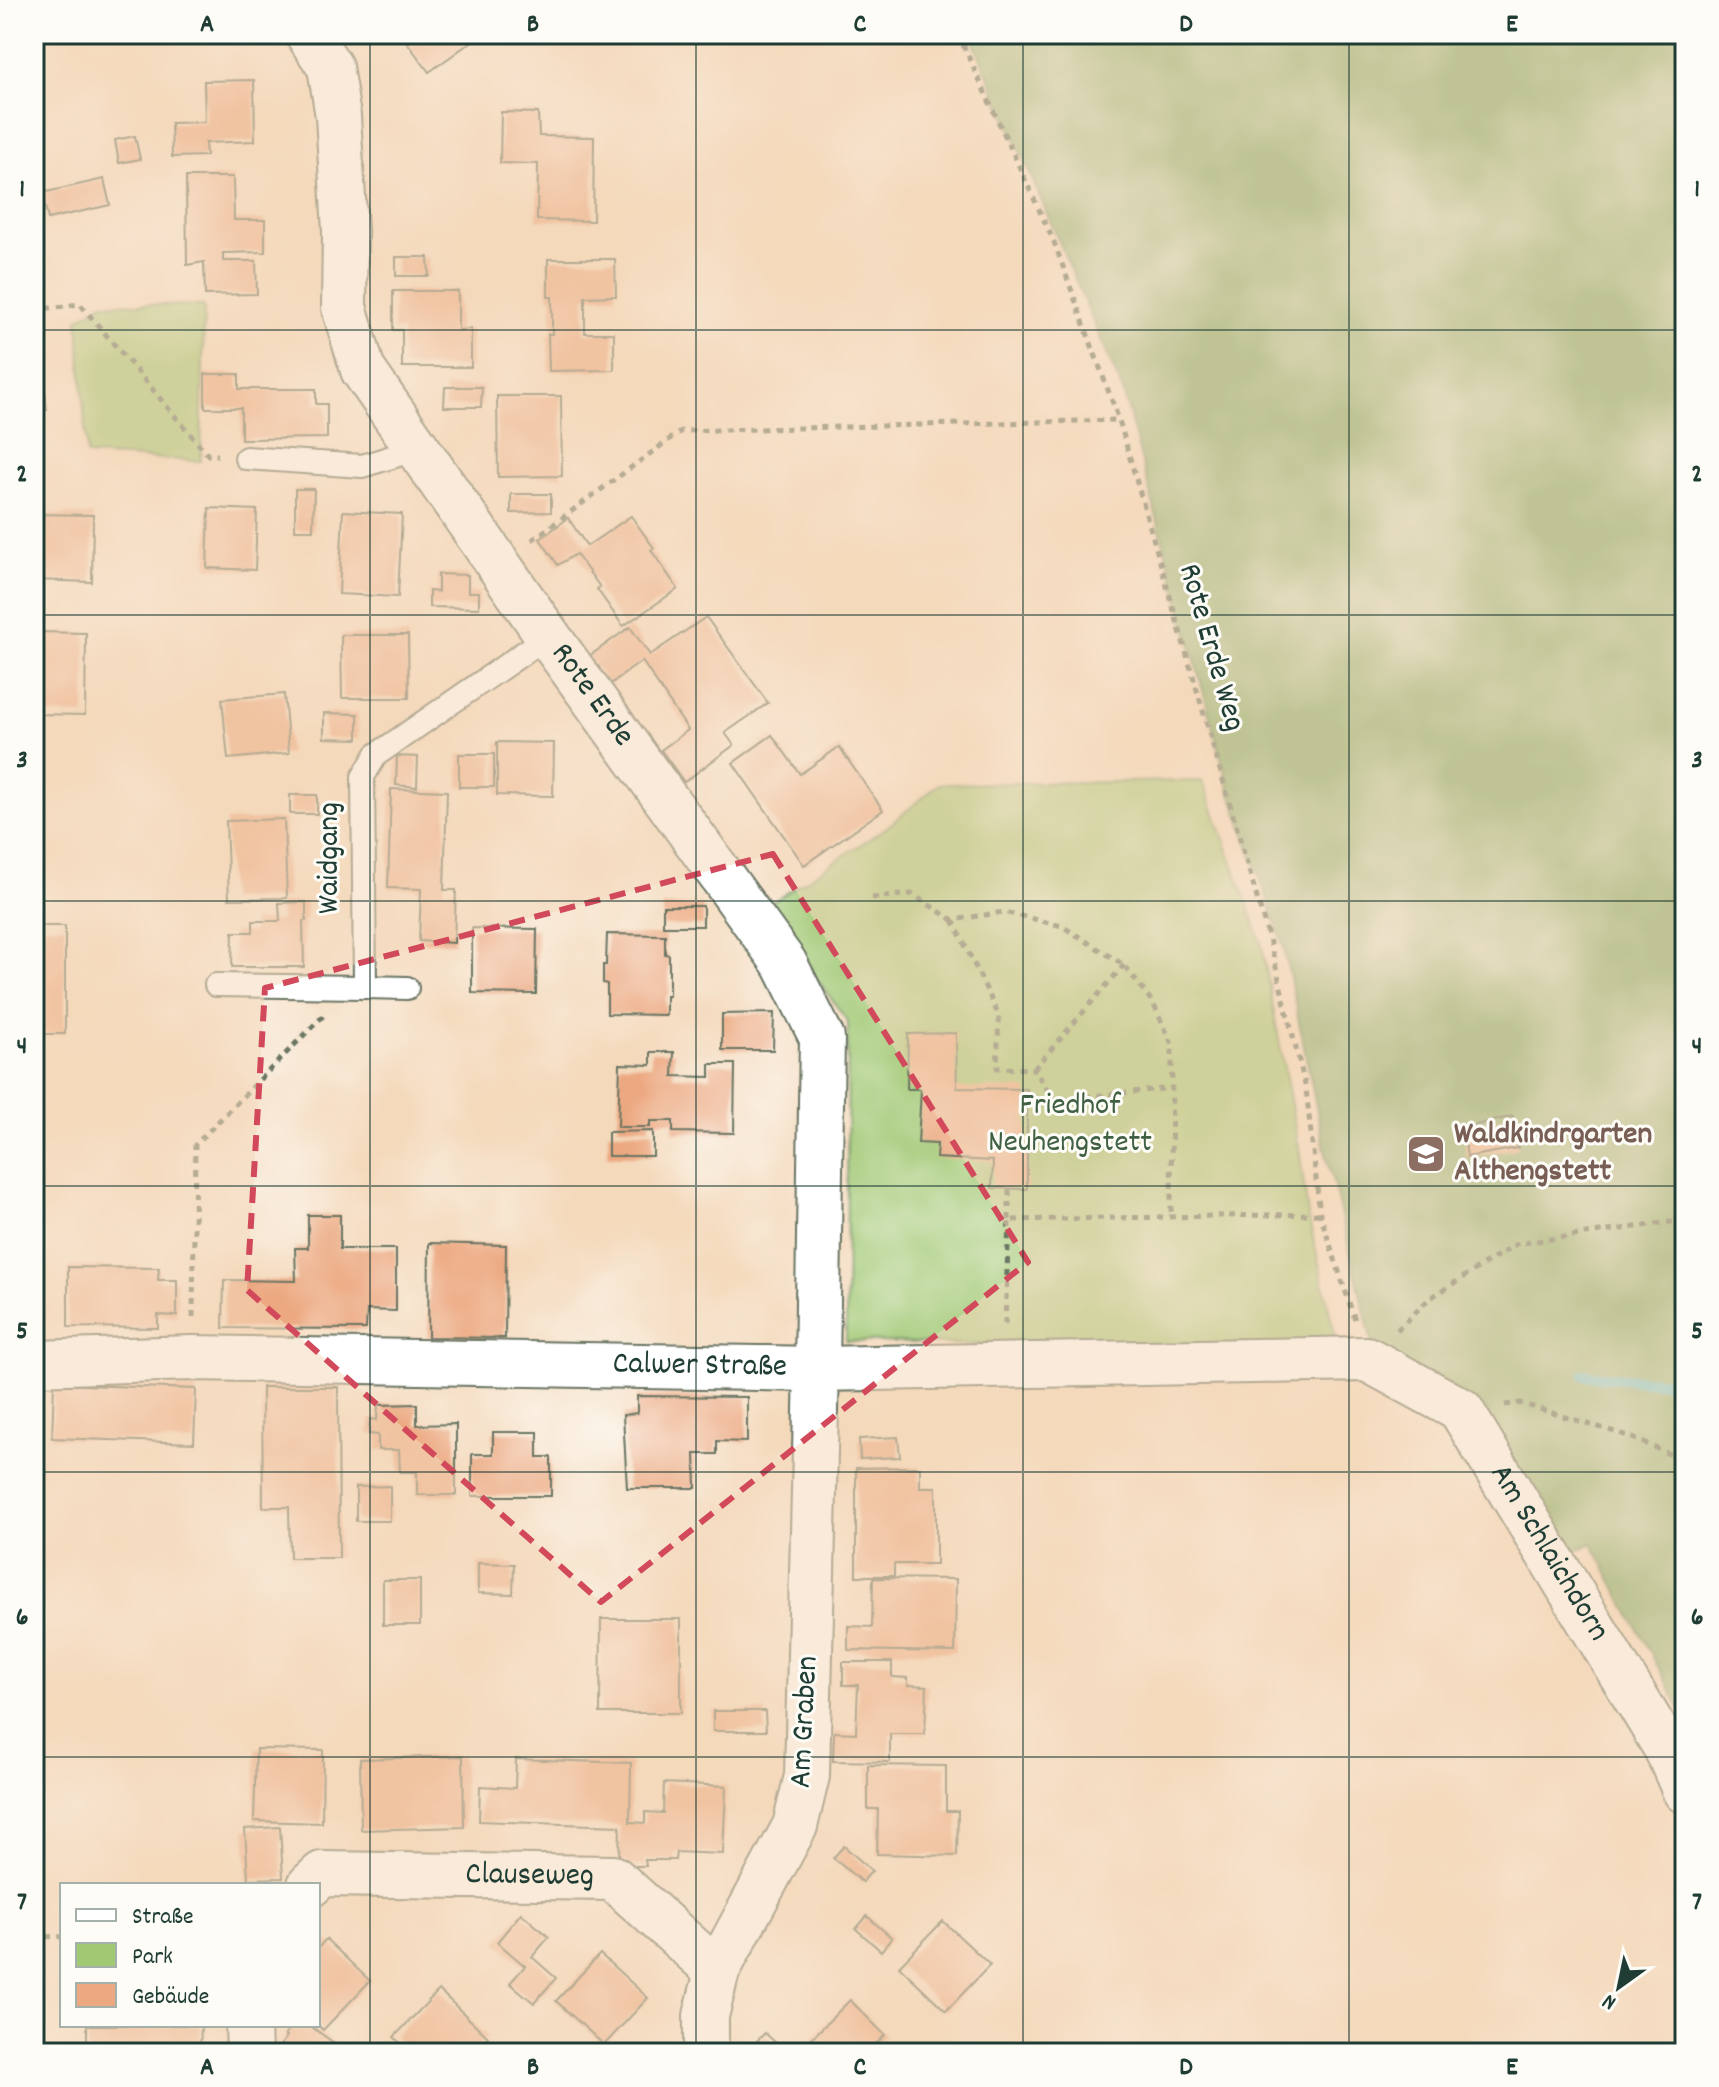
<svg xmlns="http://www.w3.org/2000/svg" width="1719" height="2087" viewBox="0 0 1719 2087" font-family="Dekko,sans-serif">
  <rect width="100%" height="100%" fill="#fdfcf7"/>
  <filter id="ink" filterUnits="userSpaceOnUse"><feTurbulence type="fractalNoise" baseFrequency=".0125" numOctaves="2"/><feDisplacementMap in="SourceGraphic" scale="16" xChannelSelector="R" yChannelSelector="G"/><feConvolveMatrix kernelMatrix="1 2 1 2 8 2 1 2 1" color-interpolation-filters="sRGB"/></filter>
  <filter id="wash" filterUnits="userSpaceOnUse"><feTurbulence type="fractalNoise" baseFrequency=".006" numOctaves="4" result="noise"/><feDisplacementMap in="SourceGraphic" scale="32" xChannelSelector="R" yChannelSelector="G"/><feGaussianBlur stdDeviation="1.8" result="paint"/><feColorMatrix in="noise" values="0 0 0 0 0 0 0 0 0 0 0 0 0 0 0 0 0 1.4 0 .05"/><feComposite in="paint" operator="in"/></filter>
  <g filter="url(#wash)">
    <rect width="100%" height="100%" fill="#f4d9bb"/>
    <g fill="#a1c873" stroke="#608254" stroke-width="2">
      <polygon points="103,303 204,306 201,461 87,455 78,319"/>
      <polygon points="1203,781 1261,942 1299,1149 1308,1215 1334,1332 1330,1346 1133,1349 846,1341 848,1022 765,907 887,827 939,784"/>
    </g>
    <polygon fill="#80ac65" stroke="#50744c" stroke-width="2" points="970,34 1685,34 1685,1717 1592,1543 1570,1554 1373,1346 1325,1150 1283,944 1229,788 1123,391"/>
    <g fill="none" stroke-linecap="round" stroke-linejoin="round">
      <polyline stroke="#51bfc7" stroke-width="11" points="1584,1375 1685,1384"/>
    </g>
    <g id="blocks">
      <g fill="#eca880">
        <polygon points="401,34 476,34 478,37 429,72"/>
        <polygon points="254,80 255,141 205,143 206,156 172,157 171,123 205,122 204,81"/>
        <polygon points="501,112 538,113 539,136 594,137 593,221 537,220 538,164 500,163"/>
        <polygon points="135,136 140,159 119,163 115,140"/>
        <polygon points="186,177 233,177 234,220 265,220 265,252 223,253 223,261 256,261 257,294 205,295 204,262 187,265"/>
        <polygon points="104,179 110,205 48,219 42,193"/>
        <polygon points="396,257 428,257 429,276 396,276"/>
        <polygon points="548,259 615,259 616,296 585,297 585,333 614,333 614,370 549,371 548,334 552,334 552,297 548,297"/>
        <polygon points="393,291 458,291 458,330 471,329 471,367 402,367 402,330 393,330"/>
        <polygon points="34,320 38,320 47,410 34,411"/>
        <polygon points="205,374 239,374 239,389 316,389 316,404 327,404 327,438 241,439 241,408 205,408"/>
        <polygon points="445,387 482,387 481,407 444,407"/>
        <polygon points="497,396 561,396 562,476 498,477"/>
        <polygon points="295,489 314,489 313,530 295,530"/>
        <polygon points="511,494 551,494 551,512 511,513"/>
        <polygon points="209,508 257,510 255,570 207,568"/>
        <polygon points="343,511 402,514 398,597 339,594"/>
        <polygon points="34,514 93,515 92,582 34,580"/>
        <polygon points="631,516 654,548 651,550 678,589 623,626 597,589 600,587 576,554 558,565 540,539 568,518 587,546"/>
        <polygon points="438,574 468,575 468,592 479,592 479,608 429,607 429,591 438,592"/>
        <polygon points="706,617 768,703 725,733 734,745 684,782 661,750 688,730 642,661 609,685 588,657 630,627 650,655"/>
        <polygon points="34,632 86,633 85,715 34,714"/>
        <polygon points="341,635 408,635 409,698 342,698"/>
        <polygon points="284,694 289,753 228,759 222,699"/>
        <polygon points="324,713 358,714 358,739 324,738"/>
        <polygon points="772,735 800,774 839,747 883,810 804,865 733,763"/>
        <polygon points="497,742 554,743 553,796 497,795"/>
        <rect x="459" y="754" width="35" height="33"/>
        <polygon points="397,756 418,757 417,787 396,785"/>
        <polygon points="391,789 447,791 444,890 456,890 454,943 419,941 421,889 388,888"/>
        <rect x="290" y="795" width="27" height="19"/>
        <polygon points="284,819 287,898 229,899 226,821"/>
        <polygon points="306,902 306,921 303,921 304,967 232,967 233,932 253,932 253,921 280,921 279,903"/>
        <rect x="663" y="906" width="40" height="20"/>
        <rect x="34" y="926" width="31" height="108"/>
        <polygon points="472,928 537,929 536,994 472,993"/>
        <polygon points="607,934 665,935 665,954 669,955 669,996 666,996 666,1015 607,1014 607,984 603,983 603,965 606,965"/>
        <polygon points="774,1013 773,1050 722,1050 722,1014"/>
        <polygon points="956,1033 957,1088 1027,1089 1027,1189 992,1188 993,1161 936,1158 937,1144 918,1143 921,1089 907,1089 908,1034"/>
        <polygon points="651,1052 674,1052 673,1076 710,1077 710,1064 735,1064 734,1133 673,1132 673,1121 650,1121 650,1127 618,1127 620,1064 651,1065"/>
        <polygon points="1513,1116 1518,1148 1467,1157 1463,1128"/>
        <polygon points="653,1131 653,1156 608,1156 608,1132"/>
        <polygon points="308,1215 340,1215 340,1249 396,1249 396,1311 367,1310 366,1329 223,1328 224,1280 296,1281 295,1248 308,1248"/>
        <polygon points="34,1240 42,1241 41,1312 34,1312"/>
        <polygon points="429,1243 506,1245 505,1338 428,1337"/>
        <polygon points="68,1267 159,1268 158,1280 177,1280 177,1316 158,1315 158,1328 68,1327"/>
        <polygon points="54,1384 196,1389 194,1443 52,1438"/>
        <polygon points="262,1387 338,1387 339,1558 290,1558 289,1507 263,1507"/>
        <polygon points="637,1396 747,1397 747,1442 717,1441 717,1454 695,1454 696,1488 627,1488 623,1415 637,1413"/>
        <polygon points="417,1404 417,1425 456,1424 456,1495 417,1495 417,1472 400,1472 399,1450 378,1450 378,1435 369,1434 370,1419 377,1420 378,1405"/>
        <polygon points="493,1432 538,1432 538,1457 551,1457 551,1496 472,1496 472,1454 493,1454"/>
        <polygon points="898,1437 900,1457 860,1459 859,1439"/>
        <polygon points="920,1467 920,1487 936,1487 936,1564 894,1564 894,1576 856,1576 856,1468"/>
        <polygon points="390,1486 390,1521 356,1521 356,1487"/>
        <polygon points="478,1563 514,1564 513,1594 478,1593"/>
        <polygon points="873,1578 956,1579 955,1652 848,1650 848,1626 872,1627"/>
        <rect x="383" y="1580" width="37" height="45"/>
        <polygon points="601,1619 681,1619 681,1713 600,1713"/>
        <polygon points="843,1662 892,1662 892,1677 908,1678 908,1685 927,1686 925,1734 890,1734 890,1762 833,1761 834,1732 856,1733 858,1685 843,1685"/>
        <polygon points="713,1711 765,1711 766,1731 713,1731"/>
        <polygon points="256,1749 323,1750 322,1823 254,1821"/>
        <polygon points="463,1756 464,1827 361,1830 360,1759"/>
        <polygon points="516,1759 631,1763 630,1822 645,1823 645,1812 663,1813 664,1783 726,1786 723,1854 676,1852 675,1860 645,1860 646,1866 632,1866 619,1858 620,1826 479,1821 480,1786 515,1788"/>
        <polygon points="868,1765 946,1766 946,1811 958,1811 957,1856 877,1854 878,1809 868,1809"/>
        <polygon points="280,1827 283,1878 248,1879 245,1829"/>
        <polygon points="844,1846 872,1871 862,1882 833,1858"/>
        <polygon points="521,1913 549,1937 532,1957 556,1978 534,2003 510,1983 525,1966 497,1942"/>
        <polygon points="867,1916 892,1938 881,1951 856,1929"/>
        <polygon points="943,1921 990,1965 946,2011 899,1966"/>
        <polygon points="326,1939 370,1981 323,2030 318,2025 318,1948"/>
        <polygon points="600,1954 648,1998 604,2045 556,2001"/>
        <polygon points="439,1990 488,2037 472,2053 410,2053 394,2037"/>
        <polygon points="850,2000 885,2035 867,2053 797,2053"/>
        <polygon points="87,2025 201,2025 200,2053 87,2053"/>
        <polygon points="292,2025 309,2025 334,2043 326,2053 275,2053 287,2036 285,2035"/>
        <polygon points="765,2033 787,2053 758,2053 751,2047"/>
      </g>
    </g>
  </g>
  <g filter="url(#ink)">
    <use href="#blocks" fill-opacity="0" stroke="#6a7463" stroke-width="2"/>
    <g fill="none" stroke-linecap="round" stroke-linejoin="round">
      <defs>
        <g id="service">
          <polyline points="246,458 362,466 418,449"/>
          <polyline points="216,985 365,987"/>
          <polyline points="407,988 365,987 363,777 376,755 548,636"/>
        </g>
        <g id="minor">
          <path id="s1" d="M308,34l22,33 8,49 7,115 -1,76 19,63 185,266 237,328 37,74 -5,331 -10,407 -12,50 -78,145 -11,45v37"/>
          <path id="s2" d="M34,1363l158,-5 625,11 550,-10 94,51 205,338 19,43"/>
          <path id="s3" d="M310,1885l12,-11 291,4 104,93"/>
          <polyline points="248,2025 249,2053"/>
        </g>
      </defs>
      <use href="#service" stroke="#6a7463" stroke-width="26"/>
      <use href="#minor" stroke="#6a7463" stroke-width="48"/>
      <g stroke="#6a7463" stroke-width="5" stroke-dasharray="6 6" stroke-linecap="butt">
        <polyline points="958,34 1054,242 1119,420 1270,943 1306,1089 1320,1214 1355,1320"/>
        <polyline points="34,310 80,304 208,455 218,455"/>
        <polyline points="532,540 681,431 1119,420"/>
        <polyline points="872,898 912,894 953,920 1004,912 1062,926 1124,965 1153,1003 1172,1044 1171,1217"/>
        <polyline points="953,920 999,1016 997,1068 1034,1069 1054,1100 1172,1088"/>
        <polyline points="1034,1069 1124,965"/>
        <polyline points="1009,1220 1009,1189"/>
        <polyline points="193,1317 195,1145 323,1016"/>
        <polyline points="1005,1324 1009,1220 1320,1214"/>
        <polyline points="1397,1330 1429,1299 1516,1244 1685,1220"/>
        <polyline points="1505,1405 1520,1403 1628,1436 1685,1461"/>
        <polyline points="34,1936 62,1937"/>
      </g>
      <use href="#service" stroke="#fff" stroke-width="22"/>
      <use href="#minor" stroke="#fff" stroke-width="44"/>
    </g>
  </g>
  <path d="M0 0H1719V2087H0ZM773,854l255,408 -427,340 -354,-312 18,-302z" fill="#f4d9bb" fill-opacity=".55" fill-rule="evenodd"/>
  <path fill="none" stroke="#d1495b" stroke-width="6" stroke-dasharray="16 10" stroke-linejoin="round" d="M773,854l255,408 -427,340 -354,-312 18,-302z"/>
  <path fill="none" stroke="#1f3d34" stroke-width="2" stroke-opacity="0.55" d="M370,34v2019M696,34v2019M1023,34v2019M1349,34v2019M34,330h1651M34,615h1651M34,901h1651M34,1186h1651M34,1472h1651M34,1757h1651"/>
  <defs>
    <symbol id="school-square" viewBox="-11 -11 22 22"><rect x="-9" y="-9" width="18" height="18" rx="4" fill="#8d6e63" stroke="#fdfcf7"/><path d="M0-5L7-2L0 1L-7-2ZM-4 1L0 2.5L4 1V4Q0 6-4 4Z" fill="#fff"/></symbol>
  </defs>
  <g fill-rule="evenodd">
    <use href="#school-square" x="1404" y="1132" width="44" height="44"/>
  </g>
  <g text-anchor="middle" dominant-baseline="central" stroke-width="6" stroke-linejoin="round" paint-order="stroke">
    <g font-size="32" fill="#1f3d34" stroke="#fdfcf7">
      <text transform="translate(1210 648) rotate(74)">Rote Erde Weg</text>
      <text stroke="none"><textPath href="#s1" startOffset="744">Rote Erde</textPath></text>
      <text transform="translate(331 858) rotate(-90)">Waidgang</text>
      <text stroke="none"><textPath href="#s2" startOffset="666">Calwer Straße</textPath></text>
      <text stroke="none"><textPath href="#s2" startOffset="1608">Am Schlaichdorn</textPath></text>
      <text transform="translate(806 1722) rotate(-87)">Am Graben</text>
      <text stroke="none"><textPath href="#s3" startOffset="224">Clauseweg</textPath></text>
    </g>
    <g font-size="32" fill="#406044" stroke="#fdfcf7">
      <text x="1070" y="1107">Friedhof<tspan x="1070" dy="37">Neuhengstett</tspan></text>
    </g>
    <g font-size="32" font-weight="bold" fill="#785e54" stroke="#fdfcf7" text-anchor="start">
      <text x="1454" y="1136">Waldkindrgarten<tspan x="1454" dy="37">Althengstett</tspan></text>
    </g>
  </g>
  <rect width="1719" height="2087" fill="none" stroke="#fdfcf7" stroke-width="88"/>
  <rect x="60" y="1883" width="260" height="144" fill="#fdfcf7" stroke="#a4b0a9" stroke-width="2"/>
  <rect x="76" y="1909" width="40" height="12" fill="#ffffff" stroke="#a4b0a9" stroke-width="2"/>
  <text x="132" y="1923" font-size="24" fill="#1f3d34">Straße</text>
  <rect x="76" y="1943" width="40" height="24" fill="#a1c873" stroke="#a4b0a9" stroke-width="2"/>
  <text x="132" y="1963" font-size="24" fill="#1f3d34">Park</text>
  <rect x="76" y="1983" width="40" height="24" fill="#eca880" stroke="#a4b0a9" stroke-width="2"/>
  <text x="132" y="2003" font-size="24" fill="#1f3d34">Gebäude</text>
  <g transform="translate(1619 1987) rotate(213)" stroke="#fdfcf7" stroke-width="6" paint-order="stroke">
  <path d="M0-6L14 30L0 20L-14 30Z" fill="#1f3d34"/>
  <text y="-12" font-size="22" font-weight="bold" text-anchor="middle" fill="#1f3d34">N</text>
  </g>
  <rect x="44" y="44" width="1631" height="1999" fill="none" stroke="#1f3d34" stroke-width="3"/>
  <g font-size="26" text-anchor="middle" font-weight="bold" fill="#1f3d34">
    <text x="207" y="31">A</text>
    <text x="533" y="31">B</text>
    <text x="860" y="31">C</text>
    <text x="1186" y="31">D</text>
    <text x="1512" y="31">E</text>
    <text x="22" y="196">1</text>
    <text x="1697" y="196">1</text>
    <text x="22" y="481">2</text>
    <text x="1697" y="481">2</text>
    <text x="22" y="767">3</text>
    <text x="1697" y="767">3</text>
    <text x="22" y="1053">4</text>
    <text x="1697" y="1053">4</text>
    <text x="22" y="1338">5</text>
    <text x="1697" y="1338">5</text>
    <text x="22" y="1624">6</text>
    <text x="1697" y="1624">6</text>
    <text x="22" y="1909">7</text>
    <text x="1697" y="1909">7</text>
    <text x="207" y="2074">A</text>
    <text x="533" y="2074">B</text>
    <text x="860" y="2074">C</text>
    <text x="1186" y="2074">D</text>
    <text x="1512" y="2074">E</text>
  </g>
</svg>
